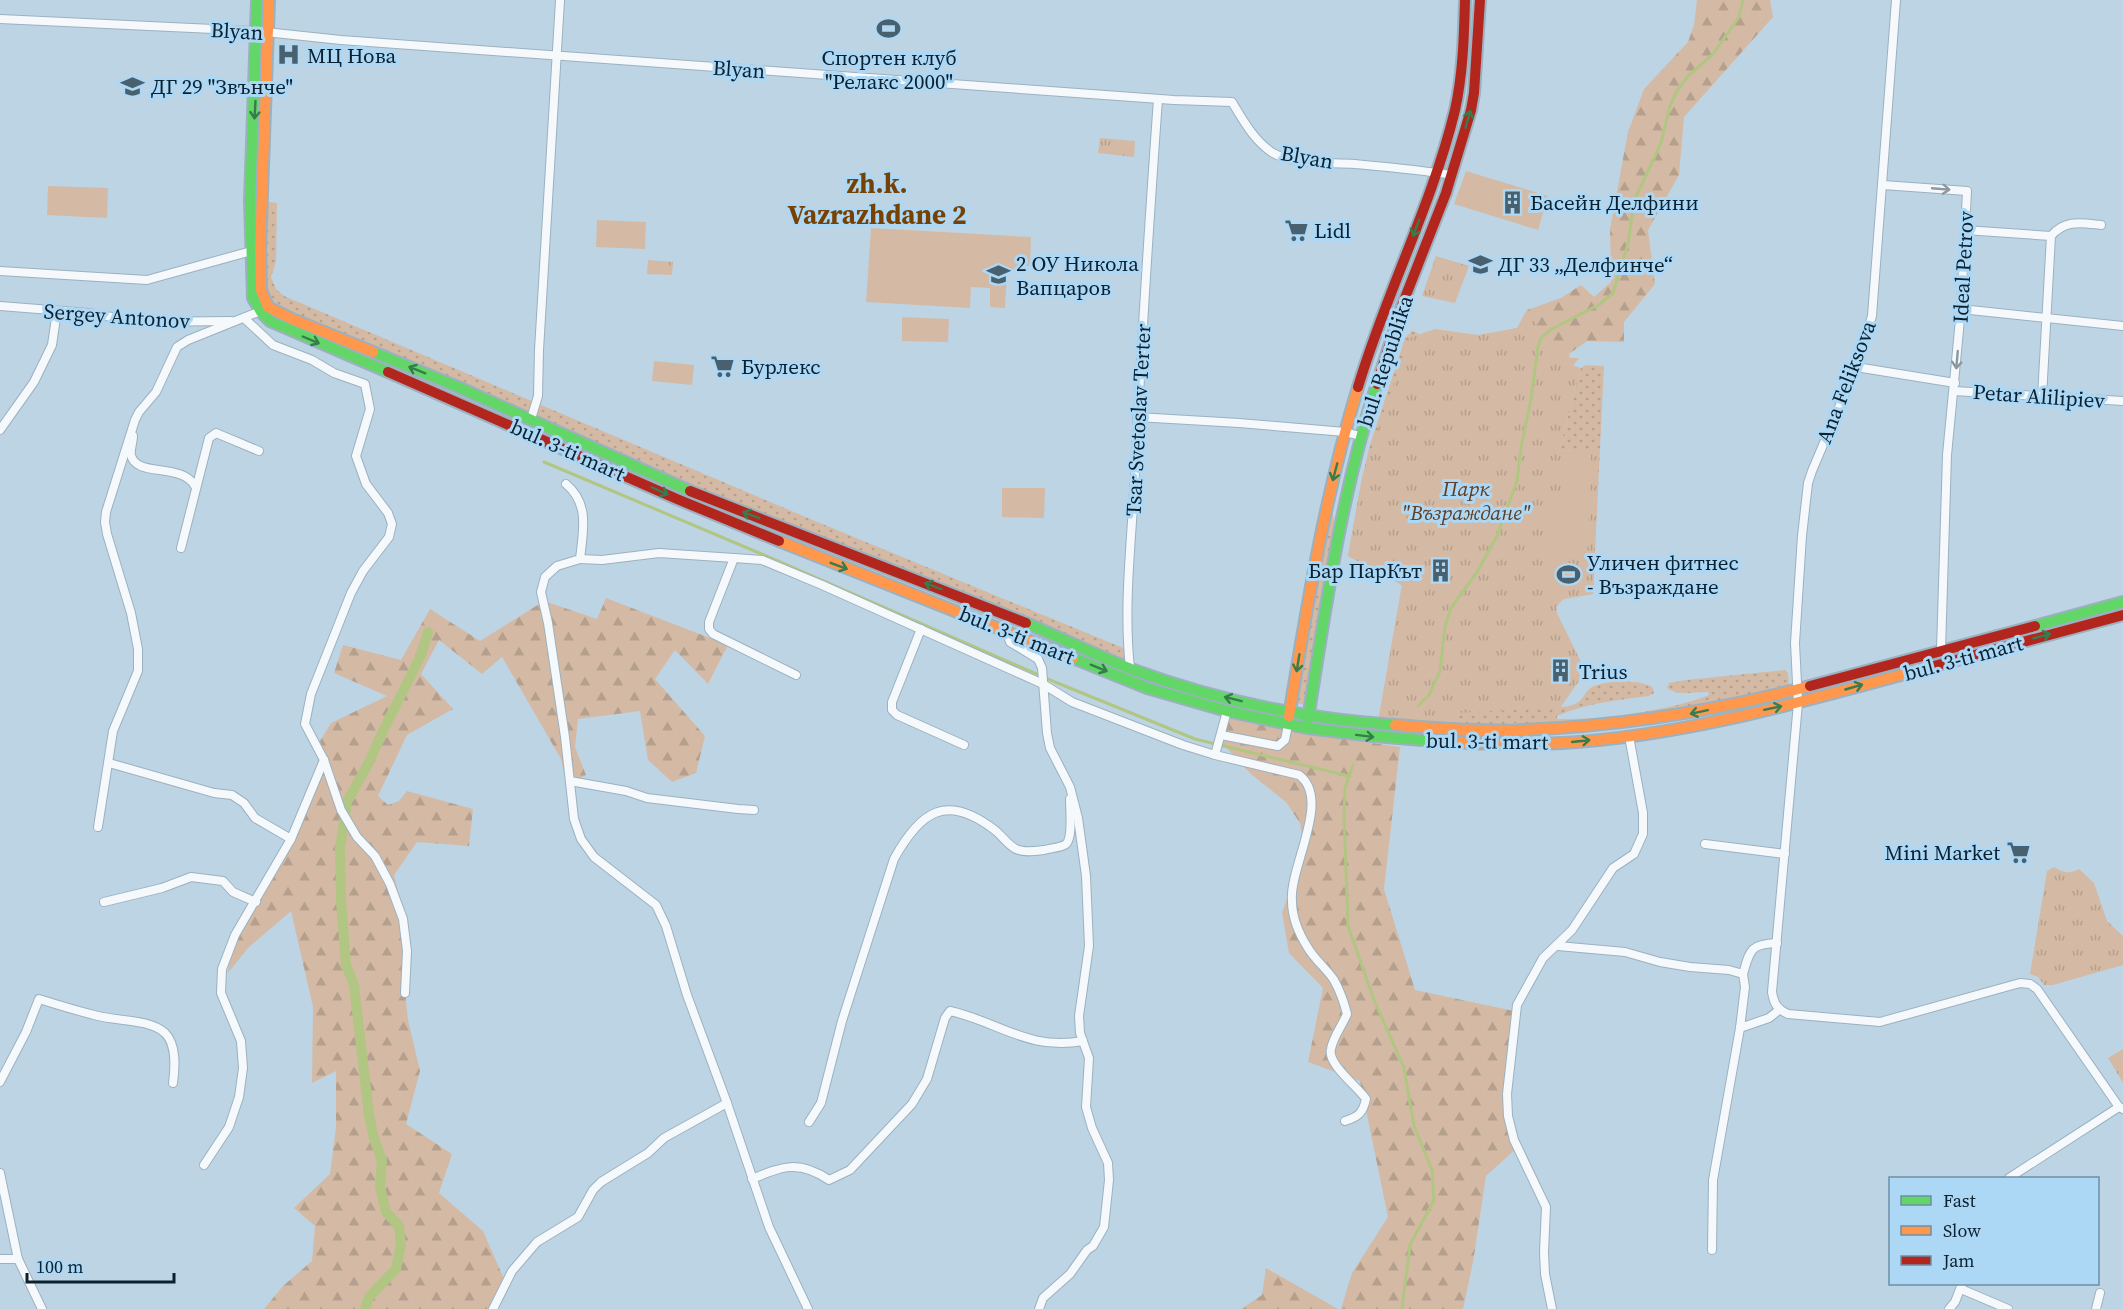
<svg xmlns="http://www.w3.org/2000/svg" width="2123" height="1309" viewBox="0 0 2123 1309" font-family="'Source Serif 4',serif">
  <defs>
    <pattern id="grass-dots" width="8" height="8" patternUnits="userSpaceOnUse" patternTransform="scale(1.5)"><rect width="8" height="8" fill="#d4baa4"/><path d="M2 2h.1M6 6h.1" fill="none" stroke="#b5a08e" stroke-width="1.8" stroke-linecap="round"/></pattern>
    <pattern id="forest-firs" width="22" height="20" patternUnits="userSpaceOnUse" patternTransform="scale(1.5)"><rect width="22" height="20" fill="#d4baa4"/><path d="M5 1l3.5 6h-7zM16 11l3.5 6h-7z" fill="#b5a08e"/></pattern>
    <pattern id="park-tufts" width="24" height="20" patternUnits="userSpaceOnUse" patternTransform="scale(1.5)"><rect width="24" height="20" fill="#d4baa4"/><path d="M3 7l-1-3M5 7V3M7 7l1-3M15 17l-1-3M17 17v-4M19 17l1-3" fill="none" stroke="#b5a08e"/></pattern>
  </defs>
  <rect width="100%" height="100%" fill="#bdd4e5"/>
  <g fill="url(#grass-dots)">
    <polygon points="261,201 277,203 276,262 271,277 276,289 284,296 808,518 1128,650 1130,668 702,496 292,319 264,299"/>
    <path d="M1412,331l6,2 2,5 143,365 -2,4c4,0 10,-1 14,-3 8,-3 10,-13 17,-17 12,-7 51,-8 61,1l1,5 -5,3c-31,4 -63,7 -92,20v3c42,1 113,-8 152,-24l-1,-3c-14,-1 -29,5 -41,-4l2,-5 17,-3 99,-10 3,3 1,11 -4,3 -106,24 -117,13 -48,-1 -29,4 -107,-5 24,-137 -54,-29 14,-78 8,-33 35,-107z"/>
    <polygon points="1586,365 1604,366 1593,594 1563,599 1556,607 1557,613 1545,588 1591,452 1559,450 1581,368"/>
    <polygon points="1330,498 1337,538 1310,706 1292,702"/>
  </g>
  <g fill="url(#forest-firs)">
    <polygon points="1697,0 1770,0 1773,17 1684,117 1679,175 1648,230 1655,284 1624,322 1624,342 1587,341 1569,354 1570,358 1579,358 1573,366 1565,363 1507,330 1517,328 1527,310 1561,298 1581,285 1594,297 1611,282 1610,229 1628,132 1644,89 1688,42 1694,25"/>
    <polygon points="606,598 728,645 708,684 675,650 655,679 705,736 696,773 672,782 648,760 640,711 578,719 575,747 586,775 567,785 561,759 502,657 482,674 439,640 421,674 453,709 407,735 378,796 388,805 399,801 407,791 473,809 469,846 417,842 394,875 405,921 403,973 408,1020 420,1071 406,1124 452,1154 439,1193 483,1231 504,1279 488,1309 264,1309 283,1286 312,1261 315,1226 294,1208 330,1174 336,1127 336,1071 312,1083 313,1007 291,911 248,948 228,973 232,946 326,765 320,741 331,723 387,696 334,673 343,645 401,660 430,609 480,641 544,601 597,619"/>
    <polygon points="1228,718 1304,733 1400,747 1384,889 1415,990 1514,1011 1510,1085 1510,1116 1519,1146 1486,1176 1473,1262 1463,1309 1341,1309 1352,1273 1388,1217 1360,1081 1308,1062 1323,988 1289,953 1282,913 1304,850 1300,823 1286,802 1251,774 1221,742"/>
    <polygon points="1266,1268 1338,1309 1241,1309 1262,1295"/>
  </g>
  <g fill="url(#park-tufts)">
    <polygon points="1100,138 1135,141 1134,157 1098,153"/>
    <polygon points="1436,256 1469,266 1455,303 1422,296"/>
    <polygon points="648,260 673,262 672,275 647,274"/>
    <polygon points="1527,310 1565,363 1581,368 1559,450 1599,452 1593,594 1563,599 1556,607 1557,613 1584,668 1578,671 1581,678 1560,708 1454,713 1455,728 1378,722 1402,585 1348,556 1362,478 1409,338 1435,329 1478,335 1517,328"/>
    <path d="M2054,867c9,6 15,7 25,2l15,14 13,38 16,15v29l-70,20h-9l-6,-8 -8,-3 17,-103z"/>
    <polygon points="2123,1049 2123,1083 2108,1058"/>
  </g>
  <g fill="#d4baa4">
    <polygon points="1466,171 1548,196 1538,230 1454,204"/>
    <polygon points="48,186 108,188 107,218 47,215"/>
    <polygon points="597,220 646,222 645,249 596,247"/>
    <polygon points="871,228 1031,237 1030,266 1018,266 1017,271 1007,271 1005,308 990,307 990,288 971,287 970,308 866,302"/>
    <polygon points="902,317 949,319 948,342 902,341"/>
    <polygon points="654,361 694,365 692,385 652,381"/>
    <polygon points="1569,453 1591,454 1587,559 1548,557 1551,492 1567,493"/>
    <polygon points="1002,488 1045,488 1044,518 1002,517"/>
    <polygon points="1588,566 1587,577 1551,582 1550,571"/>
  </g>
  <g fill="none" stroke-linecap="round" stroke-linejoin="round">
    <g stroke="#b0c682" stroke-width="3">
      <polyline points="544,462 764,555 1055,682 1195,739 1349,776"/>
      <polyline points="1418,706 1429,695 1440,671 1445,626 1451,608 1477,572 1497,536 1517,481 1521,448 1531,399 1538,347 1541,338 1552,329 1600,304 1613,293 1628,244 1634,201 1661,143 1670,106 1677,91 1688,76 1713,54 1739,17 1743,0"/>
      <polyline points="1353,765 1345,788 1344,816 1348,926 1374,1000 1404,1068 1414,1126 1432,1170 1434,1200 1410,1245 1402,1309"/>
    </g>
    <polyline stroke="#b0c682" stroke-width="10" points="365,1309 369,1297 396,1269 401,1244 399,1226 386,1212 380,1187 382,1160 374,1139 369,1115 354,985 346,965 341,901 340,848 347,802 368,764 384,729 421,655 428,632"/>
    <defs>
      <g id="street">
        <path d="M1896,0l-24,316 -16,51 -44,104 -4,12 -6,53 -7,107 3,60 -26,289c2,12 5,17 16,22l92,8 140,-39 10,1 7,5 82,118 4,2"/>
        <path d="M0,19l256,12 85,9 833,60 58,2c11,18 22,39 41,51 23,13 56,9 82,11 32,3 65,6 97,11"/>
        <polyline points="1883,185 1967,191 1961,309 1947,455 1941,650"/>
        <polyline points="1965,230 2051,236"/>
        <polyline points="0,271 147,280 255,250"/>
        <polyline points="0,306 89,313 140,322 231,321"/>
        <polyline points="1961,309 2123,326"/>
        <polyline points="244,318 273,345 312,360 334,373 365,384 370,409 356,456 366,484 388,513 392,524 389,537 363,571 351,593 311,694 305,724 324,760 341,810 357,837 375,856 390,884 403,919 407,951 405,993"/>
        <polyline points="1856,367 1955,383"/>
        <polyline points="1954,391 2123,401"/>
        <path d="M2042,397l9,-161c14,-17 31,-13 50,-11"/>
        <polyline points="1137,417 1239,423 1345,432 1360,436"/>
        <polyline points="531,419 538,396 539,350 560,0"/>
        <polyline points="0,430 34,382 52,345 57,311"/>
        <path d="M133,436c0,6 -3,13 -2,19 5,23 50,7 64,31"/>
        <path d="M566,484c24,20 17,47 14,75l-23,7 -12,11 -4,15 7,31 17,114 9,82 7,20 13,18 62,48 10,21 21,69 40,108 42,124 39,82"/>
        <polyline points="181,548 209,438 216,433 259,451"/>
        <polyline points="580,559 602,560 659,553 734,558"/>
        <polyline points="921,629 892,702 892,710 897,715 964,745"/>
        <polyline points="1006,630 1010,642 1038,659 1042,668 1047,733 1050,748 1070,787 1078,818 1086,876 1089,946 1079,1016 1080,1033 1089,1058 1086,1107 1092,1128 1108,1163 1109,1180 1104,1227 1093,1246 1087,1250 1070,1274 1043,1298 1039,1309"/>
        <path d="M1130,668c-7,-64 2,-130 5,-195 6,-125 14,-249 23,-374"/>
        <path d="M796,675l-83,-41 -4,-5v-7l25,-64 28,2 60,25 221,99 29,18 111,43 32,10 84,20c33,24 -10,92 -7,126 0,16 7,33 16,47 7,12 19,21 26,32 6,11 10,22 13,34 -5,12 -14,23 -16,35 -4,15 26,37 35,50 -3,14 -8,18 -21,22"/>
        <polyline points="1221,735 1278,746 1285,740 1288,725"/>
        <polyline points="1215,755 1227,711"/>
        <polyline points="109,763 214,793 232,795 244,803 255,818 291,839"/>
        <polyline points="570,781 626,791 647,798 738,809 754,810"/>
        <polyline points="98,827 113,731 138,671 138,649 131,613 107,534 105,522 106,512 135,420 139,412 156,392 177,347 188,340 263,310"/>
        <polyline points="1705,844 1785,854"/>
        <polyline points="104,902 162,888 191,877 223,881 233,892 256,902"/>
        <polyline points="1558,946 1625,952 1660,962 1690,967 1729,970 1743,974 1745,987 1740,1028 1713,1180 1712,1250"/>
        <path d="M1743,974c7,-24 7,-30 34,-31"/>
        <polyline points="1740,1028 1769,1018 1779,1010"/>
        <path d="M0,1082l26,-50 13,-33c19,6 39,12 59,17 19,5 52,3 67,17 12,12 10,35 8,50"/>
        <path d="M809,1122l12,-19 21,-82 52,-162c27,-49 53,-66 102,-28 7,6 12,14 20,18 8,4 20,2 28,1 6,-2 17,-2 22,-6 7,-6 4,-35 4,-45"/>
        <polyline points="204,1165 229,1127 239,1097 243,1068 241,1041 221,993 222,969 235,935 291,839 324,760"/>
        <polyline points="0,1173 18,1259 42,1309"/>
        <polyline points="2009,1178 2119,1107"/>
        <path d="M752,1179c31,-13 47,-19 77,1l21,-10 62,-66 15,-25 18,-61 5,-7c49,11 78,40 133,30"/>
        <polyline points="0,1259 18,1259"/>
        <polyline points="1961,1289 2008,1309"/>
        <polyline points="493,1309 512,1271 537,1242 578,1217 593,1190 601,1182 648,1153 664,1138 727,1103"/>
        <polyline points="1552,1309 1545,1274 1544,1252 1546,1207 1514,1140 1508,1116 1507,1094 1517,1005 1543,958 1572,930 1613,868 1634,854 1643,834 1643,813 1629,736"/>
        <polyline points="1949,1309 1955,1302 1962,1284"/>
        <polyline points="2096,1309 2100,1293"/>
      </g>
      <g id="fast">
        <polyline points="257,0 250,201 253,298 261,312 270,321 388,372"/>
        <polyline points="373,352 458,387 690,491"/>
        <path d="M1026,623c35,15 70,32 105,46 84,31 175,50 264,56"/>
        <polyline points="2035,626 2123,602"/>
        <polyline points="1073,658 1147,688 1227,711 1307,728 1373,736 1435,741"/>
        <path d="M1308,719c18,-113 33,-226 69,-335"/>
      </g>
      <g id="slow">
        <polyline points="269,0 260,249 261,290 268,307 292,319 373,352"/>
        <polyline points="779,541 1073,658"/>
        <path d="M1289,716c18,-111 36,-221 69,-329"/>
        <path d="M1395,725c43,3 85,7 128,5 97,-4 193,-19 287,-44"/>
        <path d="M1435,741c42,3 86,4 128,2 119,-7 235,-40 349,-71"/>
      </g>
      <g id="jam">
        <polyline points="388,372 677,499 779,541"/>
        <polyline points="1377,384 1403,303 1446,193 1471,110 1474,93 1480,0"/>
        <path d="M1358,387c28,-94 74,-182 97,-277 8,-36 9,-74 10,-110"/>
        <polyline points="690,491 1026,623"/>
        <polyline points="1912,672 2123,615"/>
        <polyline points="1810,686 2035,626"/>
      </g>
    </defs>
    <use href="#street" stroke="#9cb1bf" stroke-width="10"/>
    <use href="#fast" stroke="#9cb1bf" stroke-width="14"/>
    <use href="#slow" stroke="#9cb1bf" stroke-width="14"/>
    <use href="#jam" stroke="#9cb1bf" stroke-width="14"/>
    <use href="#street" stroke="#f5f9fb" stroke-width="8"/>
    <use href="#fast" stroke="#63d668" stroke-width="10"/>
    <use href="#slow" stroke="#ff974d" stroke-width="10"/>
    <use href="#jam" stroke="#b3261e" stroke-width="10"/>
  </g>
  <defs><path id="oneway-shaft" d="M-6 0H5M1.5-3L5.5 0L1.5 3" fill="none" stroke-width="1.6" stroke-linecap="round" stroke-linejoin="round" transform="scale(1.5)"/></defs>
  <g stroke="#377c4c">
    <use href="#oneway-shaft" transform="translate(255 110) rotate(93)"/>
    <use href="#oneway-shaft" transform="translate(1468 119) rotate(-74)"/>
    <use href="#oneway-shaft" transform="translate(1416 228) rotate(110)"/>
    <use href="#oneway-shaft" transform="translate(311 340) rotate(23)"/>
    <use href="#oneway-shaft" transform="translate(417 370) rotate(-158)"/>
    <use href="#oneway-shaft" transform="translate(1335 472) rotate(105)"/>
    <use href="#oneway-shaft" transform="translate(660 491) rotate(24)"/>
    <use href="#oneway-shaft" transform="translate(751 515) rotate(-159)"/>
    <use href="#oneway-shaft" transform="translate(839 566) rotate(21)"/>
    <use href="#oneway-shaft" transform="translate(933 586) rotate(-159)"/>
    <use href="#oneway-shaft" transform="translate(2042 636) rotate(-15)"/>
    <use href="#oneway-shaft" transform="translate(1298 663) rotate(99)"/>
    <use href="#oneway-shaft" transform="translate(1099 668) rotate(22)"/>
    <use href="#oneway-shaft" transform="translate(1854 687) rotate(-16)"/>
    <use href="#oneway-shaft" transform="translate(1233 699) rotate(-166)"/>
    <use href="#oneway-shaft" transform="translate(1773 708) rotate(-12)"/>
    <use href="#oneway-shaft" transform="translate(1699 712) rotate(168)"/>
    <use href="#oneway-shaft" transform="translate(1365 736) rotate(7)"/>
    <use href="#oneway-shaft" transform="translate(1581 741) rotate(-6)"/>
  </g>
  <g stroke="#8c98a0">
    <use href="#oneway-shaft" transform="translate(1941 189) rotate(5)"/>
    <use href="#oneway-shaft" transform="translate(1957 360) rotate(95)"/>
  </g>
  <defs>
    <symbol id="stadium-bare" viewBox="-9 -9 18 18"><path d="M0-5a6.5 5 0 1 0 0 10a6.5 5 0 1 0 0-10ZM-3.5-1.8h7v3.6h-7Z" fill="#49606f" stroke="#acd8f6" stroke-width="2.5" paint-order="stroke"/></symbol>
    <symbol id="hospital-bare" viewBox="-9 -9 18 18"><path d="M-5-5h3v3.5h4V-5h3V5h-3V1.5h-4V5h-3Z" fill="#49606f" stroke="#acd8f6" stroke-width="2.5" paint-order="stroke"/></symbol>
    <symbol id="school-bare" viewBox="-9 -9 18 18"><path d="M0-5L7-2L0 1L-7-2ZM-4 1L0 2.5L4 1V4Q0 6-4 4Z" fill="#49606f" stroke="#acd8f6" stroke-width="2.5" paint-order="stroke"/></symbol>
    <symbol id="building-bare" viewBox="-9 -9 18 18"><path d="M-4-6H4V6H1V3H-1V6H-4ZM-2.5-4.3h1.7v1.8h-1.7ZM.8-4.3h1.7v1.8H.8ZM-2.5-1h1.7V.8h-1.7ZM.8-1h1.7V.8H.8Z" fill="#49606f" stroke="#acd8f6" stroke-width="2.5" paint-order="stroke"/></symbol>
    <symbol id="supermarket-bare" viewBox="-9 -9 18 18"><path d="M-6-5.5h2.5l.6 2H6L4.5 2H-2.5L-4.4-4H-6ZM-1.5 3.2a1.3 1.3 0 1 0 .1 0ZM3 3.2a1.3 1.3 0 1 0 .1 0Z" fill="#49606f" stroke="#acd8f6" stroke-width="2.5" paint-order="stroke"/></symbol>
  </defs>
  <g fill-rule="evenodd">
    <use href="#stadium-bare" x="872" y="12" width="33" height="33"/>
    <use href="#hospital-bare" x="272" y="38" width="33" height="33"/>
    <use href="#school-bare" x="116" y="70" width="33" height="33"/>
    <use href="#building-bare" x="1496" y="186" width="33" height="33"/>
    <use href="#supermarket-bare" x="1280" y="214" width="33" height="33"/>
    <use href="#school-bare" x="1464" y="248" width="33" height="33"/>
    <use href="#school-bare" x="982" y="258" width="33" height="33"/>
    <use href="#supermarket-bare" x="706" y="350" width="33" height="33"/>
    <use href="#building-bare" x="1424" y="554" width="33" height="33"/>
    <use href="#stadium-bare" x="1552" y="558" width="33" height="33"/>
    <use href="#building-bare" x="1544" y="654" width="33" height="33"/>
    <use href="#supermarket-bare" x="2002" y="836" width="33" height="33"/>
  </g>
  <g text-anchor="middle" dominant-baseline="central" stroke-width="6" stroke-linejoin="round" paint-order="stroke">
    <g font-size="21" fill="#0b2130" stroke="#acd8f6">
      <text transform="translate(237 31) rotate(3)">Blyan</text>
      <text transform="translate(739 69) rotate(4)">Blyan</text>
      <text transform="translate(1307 157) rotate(10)">Blyan</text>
      <text transform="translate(1963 267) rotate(-87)">Ideal Petrov</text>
      <text transform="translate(117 316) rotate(4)">Sergey Antonov</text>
      <text transform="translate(1385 361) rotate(-72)">bul. Republika</text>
      <text transform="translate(1846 382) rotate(-69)">Ana Feliksova</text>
      <text transform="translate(2039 396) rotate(4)">Petar Alilipiev</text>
      <text transform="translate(1138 420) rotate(-87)">Tsar Svetoslav Terter</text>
      <text transform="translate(568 450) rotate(24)">bul. 3-ti mart</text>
      <text transform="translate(1017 635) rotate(22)">bul. 3-ti mart</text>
      <text transform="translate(1963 658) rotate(-15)">bul. 3-ti mart</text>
      <text transform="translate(1487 741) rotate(1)">bul. 3-ti mart</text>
    </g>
    <g font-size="21" fill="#0b2130" stroke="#acd8f6" text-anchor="start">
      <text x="307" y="55">МЦ Нова</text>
      <text x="889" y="57" text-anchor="middle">Спортен клуб<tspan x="889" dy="24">"Релакс 2000"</tspan></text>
      <text x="151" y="86">ДГ 29 "Звънче"</text>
      <text x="1530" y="202">Басейн Делфини</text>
      <text x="1314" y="230">Lidl</text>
      <text x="1016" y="263">2 ОУ Никола<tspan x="1016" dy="24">Вапцаров</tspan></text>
      <text x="1498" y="264">ДГ 33 „Делфинче“</text>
      <text x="741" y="366">Бурлекс</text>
      <text x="1587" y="562">Уличен фитнес<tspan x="1587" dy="24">- Възраждане</tspan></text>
      <text x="1422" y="570" text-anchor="end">Бар ПарКът</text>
      <text x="1579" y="671">Trius</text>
      <text x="2000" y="852" text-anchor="end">Mini Market</text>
    </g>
    <g font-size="21" font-style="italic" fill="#603d20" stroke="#acd8f6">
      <text x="1466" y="488">Парк<tspan x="1466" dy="24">"Възраждане"</tspan></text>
    </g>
    <g font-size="27" font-weight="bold" fill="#784104" stroke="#acd8f6">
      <text x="877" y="183">zh.k.<tspan x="877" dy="31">Vazrazhdane 2</tspan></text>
    </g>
  </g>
  <rect x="1889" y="1177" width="210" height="108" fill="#acd8f6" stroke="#6c8fa7" stroke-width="1.5"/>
  <rect x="1901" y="1196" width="30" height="9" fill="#63d668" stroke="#6c8fa7" stroke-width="1.5"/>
  <text x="1943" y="1207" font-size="18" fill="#0b2130">Fast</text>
  <rect x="1901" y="1226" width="30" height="9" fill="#ff974d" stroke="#6c8fa7" stroke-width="1.5"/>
  <text x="1943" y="1237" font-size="18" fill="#0b2130">Slow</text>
  <rect x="1901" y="1256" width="30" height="9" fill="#b3261e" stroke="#6c8fa7" stroke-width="1.5"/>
  <text x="1943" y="1267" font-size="18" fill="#0b2130">Jam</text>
  <path d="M27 1273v9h147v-9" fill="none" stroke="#0b2130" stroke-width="3"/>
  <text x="36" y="1273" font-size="18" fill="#0b2130" stroke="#acd8f6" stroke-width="4.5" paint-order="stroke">100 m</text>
</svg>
